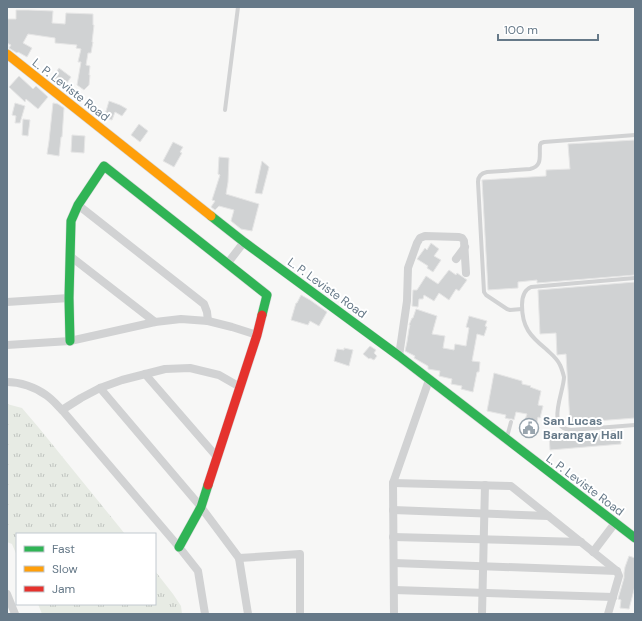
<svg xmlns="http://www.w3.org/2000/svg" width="642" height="621" viewBox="0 0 642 621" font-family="'DM Sans',sans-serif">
  <defs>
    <pattern id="grass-tufts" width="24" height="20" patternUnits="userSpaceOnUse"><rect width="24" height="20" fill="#e7ebe4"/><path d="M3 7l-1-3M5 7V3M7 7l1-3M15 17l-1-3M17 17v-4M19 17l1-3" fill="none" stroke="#bfc3bf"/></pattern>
  </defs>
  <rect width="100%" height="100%" fill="#f7f7f6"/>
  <g fill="url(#grass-tufts)">
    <polygon points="7,404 22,408 39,428 125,534 17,534 17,556 12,544 7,542"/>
    <polygon points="155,571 173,594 181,606 182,614 42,614 38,604 155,604"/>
  </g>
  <g fill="#d0d2d3" stroke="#e6e6e6">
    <polygon points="16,10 28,10 53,11 52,23 65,24 66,13 93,14 93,25 94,25 92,42 93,42 92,47 91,53 88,53 86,65 90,66 89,75 90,75 89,85 84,90 77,85 81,62 78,62 81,49 76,48 77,45 55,43 55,38 28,34 23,43 32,48 27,57 18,52 17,53 9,48 11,45 7,43 7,19 16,19"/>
    <polygon points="59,68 71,77 64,87 52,78"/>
    <polygon points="19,76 33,89 36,86 48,97 38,109 26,99 25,102 9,87"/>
    <polygon points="109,101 120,105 127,109 122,116 115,112 112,120 104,118"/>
    <polygon points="15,103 25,106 20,123 15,123 16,116 12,115"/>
    <polygon points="53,103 58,104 64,108 62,137 61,137 59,156 47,154 49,141"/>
    <polygon points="23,119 30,120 28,136 22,135"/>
    <polygon points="139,124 148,131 140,142 131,135"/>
    <polygon points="72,135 85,136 84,153 71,152"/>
    <polygon points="635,140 635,275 537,283 537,280 518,282 518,288 488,290 482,180 546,176 546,170 570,169 568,144"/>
    <polygon points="173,142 183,147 180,152 182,153 174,167 163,161"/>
    <polygon points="219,157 229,158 228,182 226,194 259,204 252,231 241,229 231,221 234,210 219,206 215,210 211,207 215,201 212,200 220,175 218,174"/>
    <polygon points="262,161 269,167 262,194 255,193"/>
    <polygon points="431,243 439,249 434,256 441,260 433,272 427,268 428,266 417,259 425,248 427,250"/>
    <polygon points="449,270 456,275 457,273 467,280 459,291 456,289 449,300 439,293 434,301 424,295 423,299 419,299 418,307 412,306 413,290 417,290 426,276 438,284"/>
    <polygon points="635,282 635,418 570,423 566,354 557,355 556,333 540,334 538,290"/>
    <polygon points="301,295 310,300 327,312 319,326 310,321 308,325 291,320 296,303 297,303"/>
    <polygon points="416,309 437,316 432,334 445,336 443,348 454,350 455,344 466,346 469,328 466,327 469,316 487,321 485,326 487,327 484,336 477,334 472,361 480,362 479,372 477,372 473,392 461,389 462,386 451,384 452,379 439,376 440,371 428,369 428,366 414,358 415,356 405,351 407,342 409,329 410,325 409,325 412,318 413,318"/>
    <polygon points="370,346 376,350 374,353 377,356 374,360 370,358 369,359 363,354"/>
    <polygon points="344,348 353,350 349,366 334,361 337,349 344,350"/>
    <polygon points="494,373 522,381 522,384 531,386 530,387 541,391 538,405 543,406 540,418 538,417 535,434 528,431 527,433 521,431 527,414 516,412 514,420 512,419 509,419 505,418 506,415 487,411"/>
    <polygon points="620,430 621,444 550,450 549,435"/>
    <polygon points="629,556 635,558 635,586 629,609 620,608 621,600 618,599 624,578 624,573 625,567"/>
  </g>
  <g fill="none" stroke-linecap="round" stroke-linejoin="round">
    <defs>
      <g id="fast">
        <polyline points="211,216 244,242 399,356 635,538"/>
        <polyline points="70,341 69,298 71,221 78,205 104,166 267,295 262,315"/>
        <polyline points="179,547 201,507 208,485"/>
      </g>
      <polyline id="slow" points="7,54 211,216"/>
      <polyline id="jam" points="208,485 257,335 262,315"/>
    </defs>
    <use href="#fast" stroke="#d4d5d6" stroke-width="10"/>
    <use href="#slow" stroke="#d4d5d6" stroke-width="10"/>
    <use href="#jam" stroke="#d4d5d6" stroke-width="10"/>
    <g stroke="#d1d2d3" stroke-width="4">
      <polyline points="225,110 238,7"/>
      <path d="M635,278l-104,9c-7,3 -9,11 -9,18 0,22 8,31 24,44 5,5 11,9 14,16 2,4 3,8 4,12 0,15 -19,51 7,53l64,-5"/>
      <path d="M522,309l-12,1 -3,-1 -21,-14 -2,-3 -6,-110c0,-6 4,-9 9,-10l43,-3c13,-3 9,-13 10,-24l1,-2 3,-1 91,-7"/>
      <polyline points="507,437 511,422"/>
    </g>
    <g stroke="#d1d2d3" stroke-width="8">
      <polyline points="78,205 204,304 207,312 208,321"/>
      <polyline points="70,256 155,322"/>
      <polyline points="456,259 465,247"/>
      <polyline points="227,264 244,242"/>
      <polyline points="7,302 69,298"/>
      <polyline points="7,345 70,341 155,322 181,319 208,321 232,327 257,335"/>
      <polyline points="399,356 407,301 408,268 417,243 420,238 425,236 459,237 462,238 464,241 466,273"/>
      <polyline points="145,374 217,457"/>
      <path d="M7,382c13,0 28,5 39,13 6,4 11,10 16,15l117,137 19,24 7,43"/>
      <polyline points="100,388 201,507 239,558 248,614"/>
      <polyline points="62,410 81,398 100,388 122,380 165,369 190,368 219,375 240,387"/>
      <polyline points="393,483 511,486 617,571 619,576 608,614"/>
      <polyline points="393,510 548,516"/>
      <polyline points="393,537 581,542"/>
      <polyline points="593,552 615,523"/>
      <polyline points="239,558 300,554 300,614"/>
      <polyline points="394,563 617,571"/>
      <polyline points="394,590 613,597"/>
      <polyline points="7,594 15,614"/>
      <polyline points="394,614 393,483 429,380"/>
      <polyline points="482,614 485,485"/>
    </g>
    <use href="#fast" stroke="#30b455" stroke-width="9"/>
    <use href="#slow" stroke="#ff9f0a" stroke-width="9"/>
    <use href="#jam" stroke="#e5322d" stroke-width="9"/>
  </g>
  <defs>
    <symbol id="civic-ring" viewBox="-11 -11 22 22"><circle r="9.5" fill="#fff" stroke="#99a5ae" stroke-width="1.5"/><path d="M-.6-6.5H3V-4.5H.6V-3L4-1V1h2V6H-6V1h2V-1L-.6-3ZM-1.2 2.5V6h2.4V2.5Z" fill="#99a5ae"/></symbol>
  </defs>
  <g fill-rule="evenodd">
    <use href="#civic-ring" x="518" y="417" width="22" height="22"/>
  </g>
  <g text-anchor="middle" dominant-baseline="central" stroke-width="4" stroke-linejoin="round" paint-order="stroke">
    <g font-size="12" fill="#667988" stroke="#fff">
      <text transform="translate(71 90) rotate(38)">L. P. Leviste Road</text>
      <text transform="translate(327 288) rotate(36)">L. P. Leviste Road</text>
      <text transform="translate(585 485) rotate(37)">L. P. Leviste Road</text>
    </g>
    <g font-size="12" font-weight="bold" fill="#667988" stroke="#fff" text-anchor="start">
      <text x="543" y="421">San Lucas<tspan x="543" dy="14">Barangay Hall</tspan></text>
    </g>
  </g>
  <rect width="642" height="621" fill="none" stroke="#667988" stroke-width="16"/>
  <rect x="16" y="533" width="140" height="72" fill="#ffffff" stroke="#c2c9cf"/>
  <rect x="24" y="546" width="20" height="6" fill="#30b455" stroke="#c2c9cf"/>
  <text x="52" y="553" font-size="12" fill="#667988">Fast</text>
  <rect x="24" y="566" width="20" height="6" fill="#ff9f0a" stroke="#c2c9cf"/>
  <text x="52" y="573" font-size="12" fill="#667988">Slow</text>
  <rect x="24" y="586" width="20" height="6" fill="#e5322d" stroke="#c2c9cf"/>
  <text x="52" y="593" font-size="12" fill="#667988">Jam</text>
  <path d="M498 34v6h100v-6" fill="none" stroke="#667988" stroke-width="2"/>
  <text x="504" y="34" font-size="12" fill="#667988" stroke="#ffffff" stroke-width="3" paint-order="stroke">100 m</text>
</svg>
